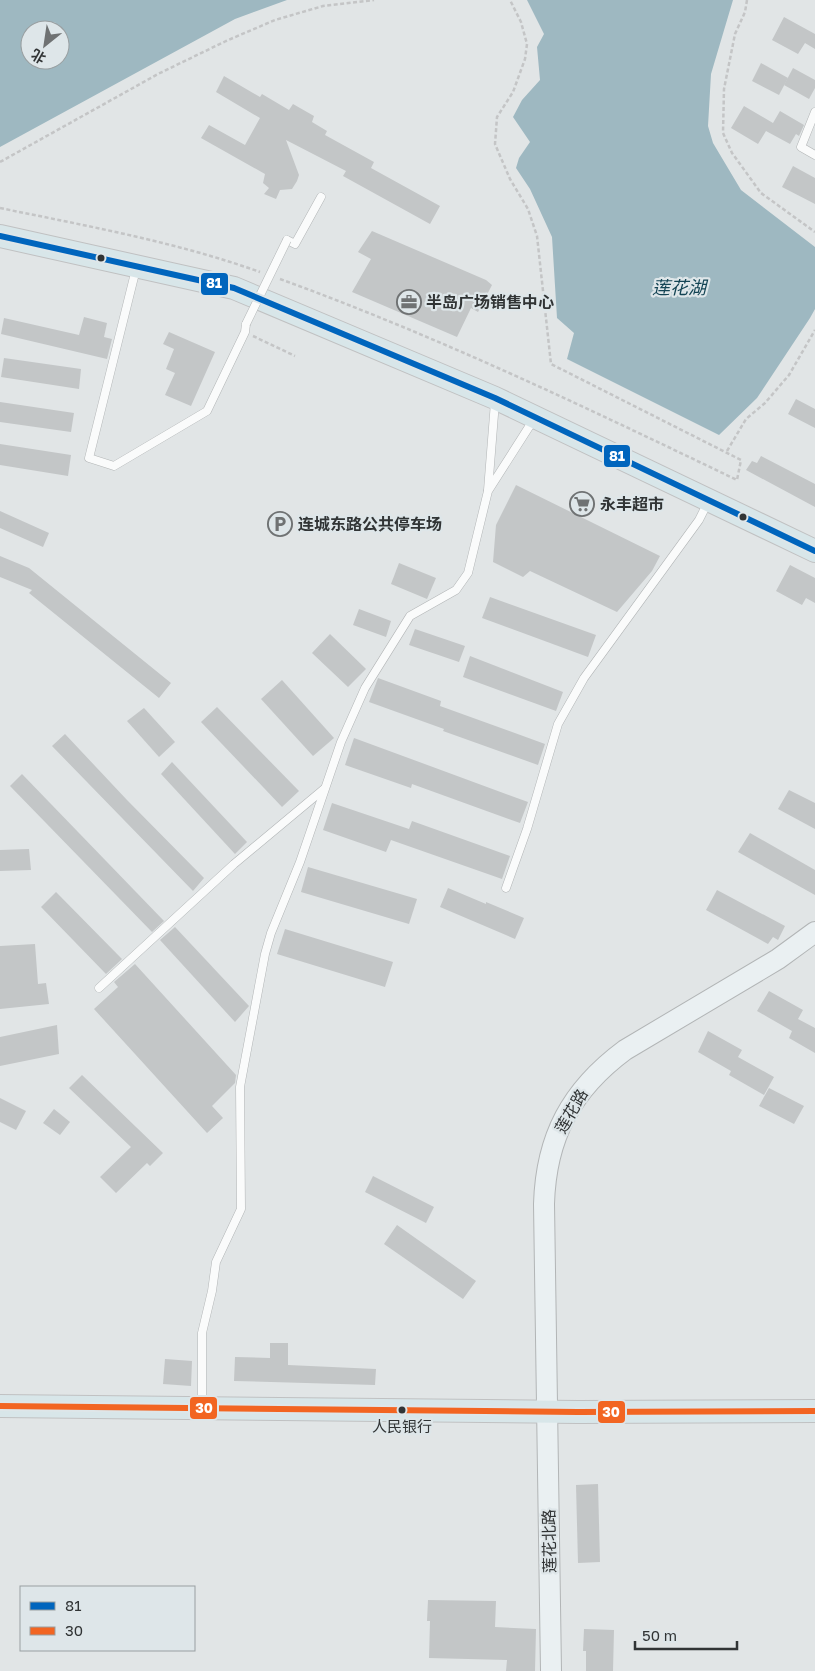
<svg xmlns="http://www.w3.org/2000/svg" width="815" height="1671" viewBox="0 0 815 1671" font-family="'Golos Text','Noto Sans SC',sans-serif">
  <rect width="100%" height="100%" fill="#e1e5e6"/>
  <g fill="#9eb8c1" fill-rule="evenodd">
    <path d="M0,0h287l-52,19 -235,128zM30,30h30v30h-30z"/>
    <polygon points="527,0 733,0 711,74 708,126 713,143 741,190 815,247 815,309 810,318 757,398 719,435 567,359 574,333 557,318 552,237 530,189 516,168 519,158 530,142 513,117 522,100 540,80 537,47 544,34"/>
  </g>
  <g fill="#c3c6c7">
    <polygon points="784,17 815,34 815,49 805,43 798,54 772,40"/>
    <polygon points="761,63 788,78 779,95 752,81"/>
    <polygon points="793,68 815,80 815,88 809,99 784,85"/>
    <polygon points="224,76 260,97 262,94 289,110 293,104 314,116 312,122 327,131 325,135 374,162 371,168 440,206 430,224 343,176 346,171 286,140 299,175 297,181 292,189 280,190 276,199 264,194 269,188 263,183 265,174 201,138 209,125 245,145 260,118 216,92"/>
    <polygon points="744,106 773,123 780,111 804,125 799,136 796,134 790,144 766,131 758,144 731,128"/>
    <polygon points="793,166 815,178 815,204 782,187"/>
    <polygon points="372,231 486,280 492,285 478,312 471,308 457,337 352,292 371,259 358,252"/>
    <polygon points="84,317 107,323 104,337 112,339 107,359 1,334 4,318 79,335"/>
    <polygon points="169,332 215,352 191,406 165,395 175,373 166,369 174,349 163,344"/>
    <polygon points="4,358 81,369 79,389 1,377"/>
    <polygon points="796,399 815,409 815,428 788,414"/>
    <polygon points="0,402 74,413 71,432 0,422"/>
    <polygon points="0,444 71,455 68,476 0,465"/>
    <polygon points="761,456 815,484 815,507 746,470 752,461 757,463"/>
    <polygon points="516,485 660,556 652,571 617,612 530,571 523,577 493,562 496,525"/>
    <polygon points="0,511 49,533 43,547 0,528"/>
    <polygon points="0,556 29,568 171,683 159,698 29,593 32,590 0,577"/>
    <polygon points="399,563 436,578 427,599 391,584"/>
    <polygon points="790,565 815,578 815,603 806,598 802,605 776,591"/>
    <polygon points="490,597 596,635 588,657 482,618"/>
    <polygon points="359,609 391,621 386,637 353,625"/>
    <polygon points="415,629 465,646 459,662 409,645"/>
    <polygon points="330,634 366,669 348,687 312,653"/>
    <polygon points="470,656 563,692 556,711 463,677"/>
    <polygon points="378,678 441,701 440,706 545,744 538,765 443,731 444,729 369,702"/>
    <polygon points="282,680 334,738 313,756 261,699"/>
    <polygon points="217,707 299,791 282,807 201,722"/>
    <polygon points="144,708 175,742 159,757 127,721"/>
    <polygon points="65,734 127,800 204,878 193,891 52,746"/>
    <polygon points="354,738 528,802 520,823 412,784 411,788 345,765"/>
    <polygon points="172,762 247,842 235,854 161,774"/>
    <polygon points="22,774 164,921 152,932 10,786"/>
    <polygon points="789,790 815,803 815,829 778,809"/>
    <polygon points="332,803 409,829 412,821 510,856 502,879 391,840 386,852 323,830"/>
    <polygon points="750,833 815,870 815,895 738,852"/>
    <polygon points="29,849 31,870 0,871 0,850"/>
    <polygon points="308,867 417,899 409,924 301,892"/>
    <polygon points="448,888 486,904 486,902 524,918 515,939 440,907"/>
    <polygon points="717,890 785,926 778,940 773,937 768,944 706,910"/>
    <polygon points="56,892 122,959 106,974 41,907"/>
    <polygon points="175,927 249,1006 235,1022 160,940"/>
    <polygon points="285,929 393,962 385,987 277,954"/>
    <polygon points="35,944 38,984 46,983 49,1004 0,1009 0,946"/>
    <polygon points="135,964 236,1075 235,1083 212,1106 223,1118 207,1133 94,1009 118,987 114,982"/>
    <polygon points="769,991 803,1010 798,1019 815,1028 815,1053 789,1038 792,1031 757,1011"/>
    <polygon points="57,1025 59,1054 0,1066 0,1037"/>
    <polygon points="708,1031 742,1050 738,1057 774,1077 764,1095 729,1075 731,1071 698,1052"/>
    <polygon points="82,1075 163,1153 150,1166 147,1163 116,1193 100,1177 131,1147 69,1088"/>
    <polygon points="769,1088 804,1106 794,1124 759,1106"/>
    <polygon points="0,1098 26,1111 16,1130 0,1122"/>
    <polygon points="54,1109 70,1122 60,1135 43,1123"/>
    <polygon points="373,1176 434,1207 426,1223 365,1192"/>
    <polygon points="397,1225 476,1281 463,1299 384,1244"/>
    <polygon points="270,1343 288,1343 288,1365 376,1369 375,1385 234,1381 235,1357 270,1358"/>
    <polygon points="165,1359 192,1361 191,1386 163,1384"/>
    <polygon points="598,1484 600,1562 578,1563 576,1485"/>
    <polygon points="428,1600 496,1601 495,1627 536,1629 535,1671 506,1671 507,1660 429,1658 430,1621 427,1621"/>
    <polygon points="584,1629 614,1630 613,1671 586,1671 586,1651 583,1651"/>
  </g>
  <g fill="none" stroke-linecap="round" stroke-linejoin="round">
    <defs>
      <g id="lane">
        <polyline points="815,112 801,147 815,155"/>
        <polyline points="287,240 295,244 321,197"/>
        <polyline points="136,269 89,458 114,466 207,411 245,332 246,324"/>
        <polyline points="488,490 495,402"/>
        <polyline points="506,888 527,829 558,724 584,678 699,520 708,502"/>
        <polyline points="99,988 234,864 324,789"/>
        <polyline points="202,1406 202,1333 212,1291 216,1262 241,1209 240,1087 265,954 271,933 300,862 341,742 365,688 410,616 456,590 468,573 488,491 534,419"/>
      </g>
      <path id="secondary" d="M551,1671l-7,-467c2,-67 27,-114 81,-154l153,-91 37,-27"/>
      <g id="primary">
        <polyline points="0,236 234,288 495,398 815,551"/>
        <polyline points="0,1406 578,1412 815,1411"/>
      </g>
    </defs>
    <use href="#lane" stroke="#b2b5b6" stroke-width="9"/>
    <use href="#secondary" stroke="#b2b5b6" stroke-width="22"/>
    <use href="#primary" stroke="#c0c1c2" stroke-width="24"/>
    <g stroke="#c4c5c6" stroke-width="2.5" stroke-dasharray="4 2.5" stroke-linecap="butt">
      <polyline points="747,0 745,12 735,34 724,89 723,133 732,153 761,193 815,232"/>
      <polyline points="0,162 158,74 226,41 275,20 323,6 374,0"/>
      <path d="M0,208c87,18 176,34 260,64"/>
      <path d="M280,279c157,57 307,129 457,201l4,-20 -190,-96 -14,-128 -9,-27 -18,-30 -15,-35 2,-27 16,-25 12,-33 2,-15 -6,-22 -11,-22"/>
      <polyline points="253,336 295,356"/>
      <polyline points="727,451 746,419 765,403 789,375 815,330"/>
    </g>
    <use href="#lane" stroke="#fafbfb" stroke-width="8"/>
    <use href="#secondary" stroke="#eaf0f2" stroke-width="20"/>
    <use href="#primary" stroke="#d8e6e9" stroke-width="22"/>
    <defs>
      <polyline id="lane-bridge" points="246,324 287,240"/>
    </defs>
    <use href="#lane-bridge" stroke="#b2b5b6" stroke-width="9" stroke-linecap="butt"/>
    <use href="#lane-bridge" stroke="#fafbfb" stroke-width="8"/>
    <defs>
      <polyline id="bus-1" points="0,236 234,288 495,398 815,551"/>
      <polyline id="bus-2" points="0,1406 578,1412 815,1411"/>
    </defs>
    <use href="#bus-1" stroke="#dee6e9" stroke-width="10"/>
    <use href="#bus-2" stroke="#dee6e9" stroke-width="10"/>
    <use href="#bus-1" stroke="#0065bd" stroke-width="6"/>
    <use href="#bus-2" stroke="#f26522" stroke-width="6"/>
  </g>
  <defs>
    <symbol id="office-ring" viewBox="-11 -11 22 22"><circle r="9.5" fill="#dee6e9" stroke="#6f7273" stroke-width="1.5"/><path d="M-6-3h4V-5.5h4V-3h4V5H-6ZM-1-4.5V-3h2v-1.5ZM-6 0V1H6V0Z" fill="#6f7273"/></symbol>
    <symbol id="supermarket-ring" viewBox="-11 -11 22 22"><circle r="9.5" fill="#dee6e9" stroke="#6f7273" stroke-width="1.5"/><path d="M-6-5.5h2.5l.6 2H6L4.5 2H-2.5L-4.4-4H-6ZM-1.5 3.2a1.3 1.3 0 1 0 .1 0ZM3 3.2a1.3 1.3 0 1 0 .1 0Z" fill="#6f7273"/></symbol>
    <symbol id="parking-ring" viewBox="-11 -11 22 22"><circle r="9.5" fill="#dee6e9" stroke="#6f7273" stroke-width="1.5"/><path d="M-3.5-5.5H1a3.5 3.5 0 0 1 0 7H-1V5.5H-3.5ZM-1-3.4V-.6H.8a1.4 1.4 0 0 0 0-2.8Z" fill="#6f7273"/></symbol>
  </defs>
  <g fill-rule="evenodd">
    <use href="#office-ring" x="395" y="288" width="28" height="28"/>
    <use href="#supermarket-ring" x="568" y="490" width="28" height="28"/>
    <use href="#parking-ring" x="266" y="510" width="28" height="28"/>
  </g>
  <g fill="#313435" stroke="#dee6e9" stroke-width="2">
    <circle cx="101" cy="258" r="4.5"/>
    <circle cx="743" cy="517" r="4.5"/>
    <circle cx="402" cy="1410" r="4.5"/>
  </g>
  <g text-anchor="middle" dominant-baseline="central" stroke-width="4.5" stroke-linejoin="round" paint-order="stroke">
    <g font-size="15" fill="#313435" stroke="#dee6e9">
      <text x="402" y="1426">人民银行</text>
    </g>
    <g font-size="16" font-weight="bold" fill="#313435" stroke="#dee6e9" text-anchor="start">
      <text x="426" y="302">半岛广场销售中心</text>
      <text x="600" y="504">永丰超市</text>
      <text x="298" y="524">连城东路公共停车场</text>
    </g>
    <g font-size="16" fill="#313435" stroke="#dee6e9">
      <text transform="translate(571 1111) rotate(-60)">莲花路</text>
      <text transform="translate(549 1541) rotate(-91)">莲花北路</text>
    </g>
    <g font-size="18" font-style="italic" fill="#134454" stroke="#dee6e9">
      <text x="679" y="287">莲花湖</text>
    </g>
  </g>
  <g stroke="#dee6e9" stroke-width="2">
    <rect x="200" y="272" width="29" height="24" rx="5" fill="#0065bd"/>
    <rect x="603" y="444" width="28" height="24" rx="5" fill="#0065bd"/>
    <rect x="189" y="1396" width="29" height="24" rx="5" fill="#f26522"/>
    <rect x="597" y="1400" width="29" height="24" rx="5" fill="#f26522"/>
  </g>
  <g font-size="14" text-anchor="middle" font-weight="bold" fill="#fff">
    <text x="214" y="288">81</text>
    <text x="617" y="461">81</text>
    <text x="204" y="1413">30</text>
    <text x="611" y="1417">30</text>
  </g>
  <rect x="20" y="1586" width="175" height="65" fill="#dee6e9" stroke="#999fa1"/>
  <rect x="30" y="1602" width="25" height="8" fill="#0065bd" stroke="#999fa1"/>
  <text x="65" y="1611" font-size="15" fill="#313435">81</text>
  <rect x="30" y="1627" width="25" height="8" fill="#f26522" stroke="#999fa1"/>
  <text x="65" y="1636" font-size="15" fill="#313435">30</text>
  <g transform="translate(45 45) rotate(210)"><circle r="24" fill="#dee6e9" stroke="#999fa1"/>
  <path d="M0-4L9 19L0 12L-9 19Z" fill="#6f7273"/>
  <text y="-8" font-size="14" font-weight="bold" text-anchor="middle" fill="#313435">北</text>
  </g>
  <path d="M635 1641v8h102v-8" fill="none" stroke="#313435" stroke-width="2.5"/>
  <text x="642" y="1641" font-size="15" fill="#313435" stroke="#dee6e9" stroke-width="4" paint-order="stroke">50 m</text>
</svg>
